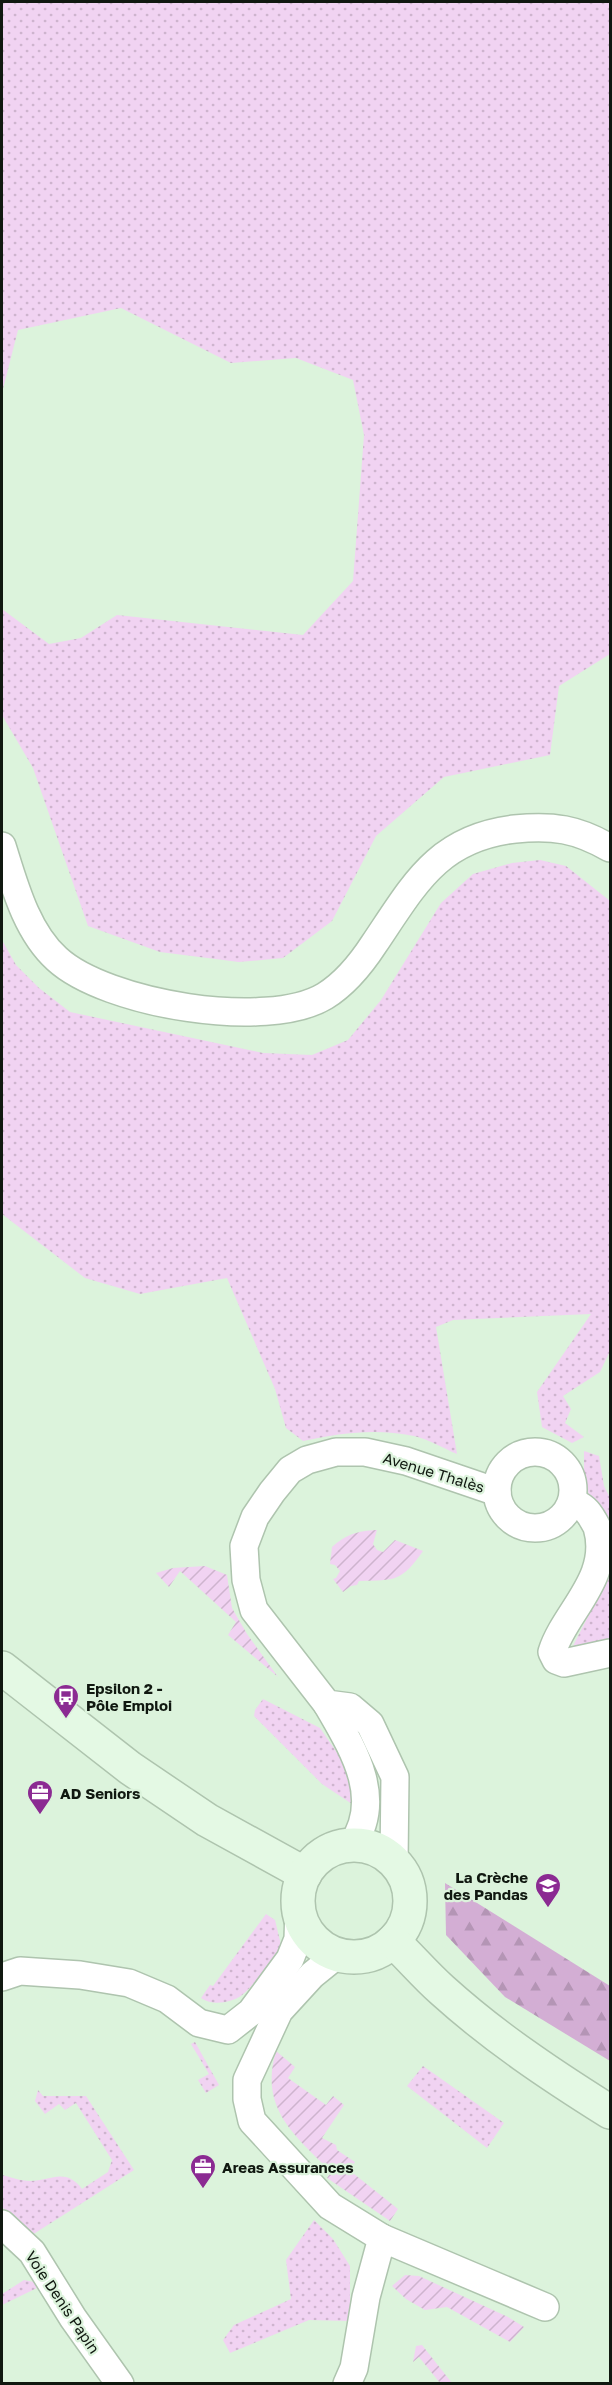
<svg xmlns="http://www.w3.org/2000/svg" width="612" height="2385" viewBox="0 0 612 2385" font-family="'Golos Text',sans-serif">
  <defs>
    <pattern id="grass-dots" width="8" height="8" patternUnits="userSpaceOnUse" patternTransform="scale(1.5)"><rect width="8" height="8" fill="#f1d3f2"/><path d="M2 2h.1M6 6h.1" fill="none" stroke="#ceb4ce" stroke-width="1.8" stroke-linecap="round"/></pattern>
    <pattern id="forest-firs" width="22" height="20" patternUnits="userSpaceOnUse" patternTransform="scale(1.5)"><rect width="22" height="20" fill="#d3aed4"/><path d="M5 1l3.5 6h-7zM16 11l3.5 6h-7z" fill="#b495b5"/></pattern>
    <pattern id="garden-furrows" width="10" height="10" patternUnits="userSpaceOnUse" patternTransform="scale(1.5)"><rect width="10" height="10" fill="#f1d3f2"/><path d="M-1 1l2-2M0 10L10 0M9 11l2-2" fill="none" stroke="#ceb4ce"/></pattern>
  </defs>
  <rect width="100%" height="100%" fill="#dcf3dc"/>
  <g fill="url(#grass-dots)">
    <polygon points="2,2 610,2 610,654 559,686 550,755 444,777 376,836 332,921 283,958 239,962 160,952 88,926 33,768 2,715 2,609 49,644 81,638 117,615 303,635 353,581 364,435 353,380 296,358 231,363 121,308 18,330 2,393"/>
    <path d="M540,860l26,6 44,35v450l-10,21 -37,24 8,13 -6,14 19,14 -12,6 -30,-16 -5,-35 54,-78 -138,6 -17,7 21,127c-14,-6 -29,-15 -43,-18 -38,-8 -74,-3 -111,5l-17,-13 -11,-39 -48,-111 -87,16 -55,-16 -83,-64v-274l14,25 23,23 31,24 193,41 49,2 36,-15 33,-40 60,-97 32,-29 39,-11z"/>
    <polygon points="584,1451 599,1456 604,1486 610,1498 610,1642 577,1654 573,1646 610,1573 610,1542 590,1501 584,1471"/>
    <polygon points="263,1699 320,1728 349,1770 359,1793 352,1804 322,1784 254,1716 255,1710"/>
    <path d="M266,1914l9,6 6,25 -4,8c-10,12 -23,33 -35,42 -10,8 -31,11 -41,3l9,-13 3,1z"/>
    <polygon points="195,2042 219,2085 206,2093 198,2080 209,2074 191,2044"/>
    <polygon points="423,2066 504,2123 487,2148 407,2086"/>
    <path d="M38,2090l5,6h43l48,74 -102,65 -30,-28v-32c8,2 19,6 28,6 21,0 35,-14 52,8l26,-17 4,-12 -36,-57 -11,7 -6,-6 -14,10 -10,-13z"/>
    <polygon points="314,2220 333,2239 350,2266 350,2321 309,2320 230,2353 223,2340 234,2325 291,2299 286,2260"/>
    <polygon points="24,2280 34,2282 37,2288 2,2305 2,2294"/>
  </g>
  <polygon fill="url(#forest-firs)" points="445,1883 610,1986 610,2061 505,1997 446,1935"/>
  <g fill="url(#garden-furrows)">
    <path d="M377,1530l-4,14 4,6 6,2 12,-12 28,11c-22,31 -27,29 -64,30l-2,4 -6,1 -8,6 -10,-13 3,-1 4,-7 -5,-6 -5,-1 2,-17c15,-13 25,-16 45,-17z"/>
    <polygon points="205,1566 227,1575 232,1608 247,1634 278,1677 228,1635 236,1622 180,1571 169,1587 156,1573 173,1568"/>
    <path d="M276,2051l19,16 -7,11 38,27 7,-9 11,9 -22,33 14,7 1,5 18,12 -6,8 49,39 -8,12 -63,-43 4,-6c-36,-37 -72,-63 -55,-121z"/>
    <polygon points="405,2275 419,2276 508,2317 524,2327 510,2342 447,2307 425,2310 406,2299 392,2286"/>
    <polygon points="422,2345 452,2383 440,2383 419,2357 413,2362 416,2346"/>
  </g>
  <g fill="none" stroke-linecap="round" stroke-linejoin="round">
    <defs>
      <g id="street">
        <path d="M2,846c12,38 24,85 55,113 49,45 210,72 268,37 21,-13 36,-32 49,-52 40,-59 63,-106 141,-115 38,-4 62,0 95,19"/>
        <circle cx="535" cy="1490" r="38"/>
        <path d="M572,1501c15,8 17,11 25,26 15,51 -32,84 -45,125l4,8 8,3 46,-10"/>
        <path d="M327,1704c24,42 58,93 25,141"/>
        <polyline points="394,1862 395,1777 370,1724 350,1707 327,1704 254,1610 246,1580 244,1546 255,1517 272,1492 290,1470 307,1460 336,1452 365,1452 406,1461 497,1492"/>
        <polyline points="338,1954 312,1975 279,2011 247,2080 247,2099 252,2121 330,2206 382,2238 366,2297 354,2368 347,2384"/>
        <polyline points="2,1977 20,1971 80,1975 129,1983 167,1999 199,2023 228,2030 251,2012 290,1959 298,1939 299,1908"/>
        <polyline points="2,2224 32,2252 73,2318 120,2384"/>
        <polyline points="382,2238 545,2307"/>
      </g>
      <g id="secondary">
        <polyline points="2,1668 130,1768 207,1820 305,1874"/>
        <circle cx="354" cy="1901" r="56"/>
        <path d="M393,1941c17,16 32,34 49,49 52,47 109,85 168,122"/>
      </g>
    </defs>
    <use href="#street" stroke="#aec4ae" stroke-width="30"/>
    <use href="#secondary" stroke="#aec4ae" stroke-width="36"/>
    <use href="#street" stroke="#fff" stroke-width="27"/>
    <use href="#secondary" stroke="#e4f9e4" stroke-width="33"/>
  </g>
  <defs>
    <symbol id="bus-pin" viewBox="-11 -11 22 30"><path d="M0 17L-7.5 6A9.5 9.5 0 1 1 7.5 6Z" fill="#8b2a92" stroke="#dcf3dc"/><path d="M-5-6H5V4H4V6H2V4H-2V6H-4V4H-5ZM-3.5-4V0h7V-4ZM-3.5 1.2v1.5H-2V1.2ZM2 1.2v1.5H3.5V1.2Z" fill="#fff"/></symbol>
    <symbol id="office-pin" viewBox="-11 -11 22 30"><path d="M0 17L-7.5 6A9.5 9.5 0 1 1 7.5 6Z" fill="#8b2a92" stroke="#dcf3dc"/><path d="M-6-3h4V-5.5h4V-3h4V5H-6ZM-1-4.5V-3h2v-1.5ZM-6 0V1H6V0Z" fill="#fff"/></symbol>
    <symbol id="school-pin" viewBox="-11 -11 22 30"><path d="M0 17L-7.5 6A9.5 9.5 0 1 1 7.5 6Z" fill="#8b2a92" stroke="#dcf3dc"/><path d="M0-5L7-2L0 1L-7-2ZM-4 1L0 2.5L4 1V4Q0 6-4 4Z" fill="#fff"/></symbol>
  </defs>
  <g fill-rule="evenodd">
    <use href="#bus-pin" x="51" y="1682" width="30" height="40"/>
    <use href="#office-pin" x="25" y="1778" width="30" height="40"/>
    <use href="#school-pin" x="533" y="1871" width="30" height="40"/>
    <use href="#office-pin" x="188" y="2152" width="30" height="40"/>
  </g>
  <g text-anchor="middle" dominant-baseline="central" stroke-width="4.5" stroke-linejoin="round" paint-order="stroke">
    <g font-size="15" fill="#101810" stroke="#dcf3dc">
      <text transform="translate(434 1472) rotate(17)">Avenue Thalès</text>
      <text transform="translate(63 2302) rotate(56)">Voie Denis Papin</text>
    </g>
    <g font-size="15" font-weight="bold" fill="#101810" stroke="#dcf3dc" text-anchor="start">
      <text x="86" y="1688">Epsilon 2 -<tspan x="86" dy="17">Pôle Emploi</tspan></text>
      <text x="60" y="1793">AD Seniors</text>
      <text x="528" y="1877" text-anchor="end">La Crèche<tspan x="528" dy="17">des Pandas</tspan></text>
      <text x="222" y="2167">Areas Assurances</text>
    </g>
  </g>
  <rect width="612" height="2385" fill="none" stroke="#101810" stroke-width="6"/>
</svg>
